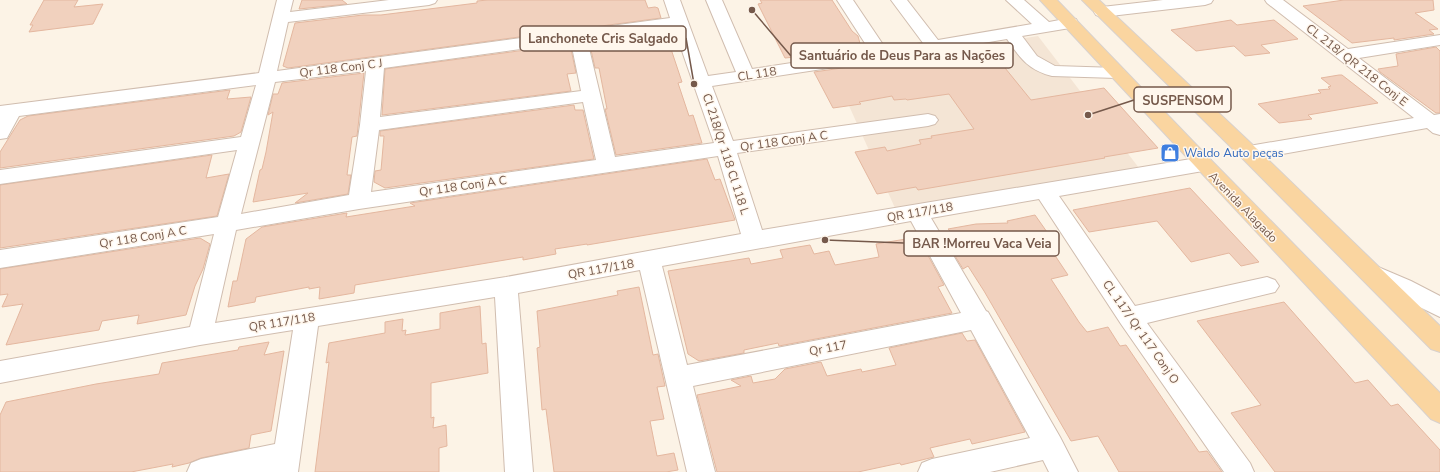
<svg xmlns="http://www.w3.org/2000/svg" width="1440" height="472" viewBox="0 0 1440 472" font-family="'Nunito Sans',sans-serif">
  <rect width="100%" height="100%" fill="#fcf3e6"/>
  <polygon fill="#f4e5d5" points="1038,36 1139,168 895,208 832,68"/>
  <g fill="#f1d1be" stroke="#e4b79f">
    <polygon points="44,0 78,0 74,7 103,4 93,24 29,32 33,25 30,25"/>
    <polygon points="302,0 342,0 347,4 299,9"/>
    <polygon points="488,0 645,0 648,8 655,7 658,8 661,18 288,68 283,66 295,23 363,15 381,15 477,3 477,1"/>
    <polygon points="760,0 832,0 852,31 858,36 862,51 807,59 805,56 785,58 758,4 762,3"/>
    <polygon points="1344,0 1433,0 1434,10 1415,13 1438,29 1429,30 1434,34 1394,40 1394,38 1352,43 1303,6"/>
    <polygon points="1231,20 1237,25 1274,20 1298,39 1261,45 1270,53 1245,56 1234,46 1196,51 1171,30"/>
    <polygon points="665,31 682,82 678,83 689,116 693,115 702,143 616,155 605,109 607,109 599,68 595,68 589,41"/>
    <polygon points="570,44 576,73 567,74 571,91 382,115 385,69"/>
    <polygon points="988,47 1031,100 1104,88 1158,148 1104,157 1105,158 918,190 916,187 877,194 855,152 885,147 887,151 921,144 919,140 932,138 931,136 974,129 949,94 907,100 906,99 894,100 892,96 859,102 861,104 833,108 814,72"/>
    <polygon points="1436,47 1440,51 1440,113 1436,113 1380,72 1378,69 1398,66 1396,54"/>
    <polygon points="364,73 357,136 352,137 347,175 351,175 348,194 295,203 308,193 253,202 260,170 262,169 266,152 273,112 268,115 273,94 278,94 282,83"/>
    <polygon points="1339,75 1342,75 1378,103 1308,115 1312,119 1279,123 1258,104 1321,93 1318,90 1330,89 1328,87 1331,86 1321,78"/>
    <polygon points="230,90 227,99 251,97 241,132 234,136 0,168 0,152 20,120 28,116"/>
    <polygon points="574,105 575,110 583,110 594,159 385,188 374,182 375,171 381,170 384,136 380,136 380,131"/>
    <polygon points="212,155 206,178 229,174 217,216 0,248 0,185"/>
    <polygon points="707,159 715,180 720,179 735,220 587,245 587,244 555,249 556,254 523,260 523,257 355,285 354,293 319,299 320,287 309,289 309,287 256,297 255,302 228,307 233,281 237,281 246,239 262,227 347,213 346,217 415,206 410,203"/>
    <polygon points="1190,188 1259,262 1241,266 1229,253 1191,262 1157,221 1089,232 1073,210"/>
    <polygon points="1035,215 1059,249 1052,251 1068,275 1051,279 1079,322 1087,332 1108,327 1120,346 1126,345 1199,452 1207,451 1222,472 1119,472 1098,436 1071,441 984,291 968,266 963,269 941,233 950,231 948,229 976,224 1008,223 1007,221"/>
    <polygon points="918,237 944,285 938,287 952,313 779,346 778,343 744,350 744,353 699,361 688,354 668,271 749,258 751,264 783,258 780,250 810,245 814,254 829,251 835,265 879,257 876,244"/>
    <polygon points="200,238 210,244 203,269 195,286 186,315 137,324 139,315 102,321 99,330 6,345 23,304 2,307 8,294 0,295 0,269"/>
    <polygon points="639,287 653,355 658,354 665,386 657,387 664,419 650,421 657,456 674,453 678,470 666,472 554,472 546,409 542,410 537,348 540,347 537,311 618,295 617,291"/>
    <polygon points="1284,302 1355,383 1368,380 1391,406 1398,404 1440,450 1440,472 1275,472 1231,413 1261,405 1197,321"/>
    <polygon points="480,306 482,344 486,343 488,373 431,383 431,418 434,417 433,428 446,425 447,446 439,448 439,472 315,472 329,362 326,363 329,343 385,333 385,322 403,319 402,331 406,330 405,335 440,329 440,313"/>
    <polygon points="962,333 967,341 975,340 1025,432 972,444 970,439 930,448 934,457 901,465 900,463 858,472 717,472 697,395 741,386 731,380 751,376 753,383 775,379 785,369 821,362 827,376 861,369 862,372 896,365 889,348"/>
    <polygon points="269,342 264,355 284,351 271,431 251,435 249,448 201,458 189,463 172,467 173,464 131,472 0,472 0,415 6,402 96,384 159,374 162,363 238,350 239,347"/>
  </g>
  <g fill="none" stroke-linecap="round" stroke-linejoin="round">
    <defs>
      <g id="minor">
        <path d="M277,0h16l-3,12 99,-12h48l-2,3 -6,2 -141,17 -11,49 393,-53 -6,-18h16l28,76 28,-4 -30,-72h16l30,69 118,-18 -33,-51h16l33,49 37,-6 -32,-43h16l31,40 94,-16 -26,-24h18l25,22 21,-4 6,1 2,4 -2,4 -54,9 15,20 18,10 62,2 6,1 3,4 -3,4 -6,1 -65,-2c-24,-6 -32,-18 -45,-37l-126,21 -169,26 21,55 195,-27 7,2 3,4 -3,4 -7,2 -191,27 25,77 441,-73 7,2 3,5 -3,5 -7,2 -144,25 76,110 132,-29 8,3 4,6 -4,6 -128,31 103,140 4,9h-30l-103,-148 -82,-125 -108,19 55,93 2,1 72,125 18,35h-29l-6,-12 -53,12h-72l4,-9 10,-4 98,-21 -59,-108 -278,56 22,86h-28l-47,-202 -122,23 15,179h-28l-10,-175 -177,29 -20,146h-111l4,-9 10,-4 74,-15 18,-114 -93,15 -200,38v-22l190,-34 24,-93 -214,34v-18l218,-33 19,-67 -237,34v-14l241,-33 15,-52 -237,31 -12,22 -7,1v-33l259,-33zM674,28l40,115 -99,14 -28,-117zM571,42l10,49 -201,26 4,-49zM366,71l-6,54 -11,70 -108,19 34,-132zM583,102l13,58 -225,32 8,-62zM718,156l23,78 -235,43 -291,46 21,-93 123,-21zM911,221l50,92 -274,52 -25,-99z"/>
        <polygon points="1163,0 1213,0 1211,3 1205,5 1102,17 1096,15 1094,12 1096,9 1102,7"/>
        <polygon points="1265,0 1283,0 1348,49 1440,35 1440,45 1359,58 1434,115 1440,114 1440,135 1433,133 1427,128 1249,160 1242,158 1239,153 1242,148 1249,146 1414,118 1267,3"/>
        <polygon points="1371,264 1411,281 1440,296 1440,317 1363,279 1360,273 1363,267"/>
      </g>
      <g id="major">
        <polygon points="1040,0 1057,0 1210,159 1440,393 1440,423 1431,419"/>
        <polygon points="1082,0 1099,0 1256,148 1440,326 1440,352 1431,349 1242,158"/>
      </g>
    </defs>
    <use href="#minor" stroke="#d0bdaf" stroke-width="2"/>
    <use href="#major" stroke="#d8d1cd" stroke-width="2"/>
    <use href="#minor" fill="#fff" fill-rule="evenodd"/>
    <use href="#major" fill="#fad5a0" fill-rule="evenodd"/>
  </g>
  <defs>
    <symbol id="shop-square" viewBox="-11 -11 22 22"><rect x="-9" y="-9" width="18" height="18" rx="4" fill="#3f7fe0" stroke="#fff7ed"/><path d="M-5-2.5h2.3a2.7 3.5 0 0 1 5.4 0H5L5.5 6h-11ZM-1.5-2.5h3a1.5 2.3 0 0 0-3 0Z" fill="#fff"/></symbol>
  </defs>
  <g fill-rule="evenodd">
    <use href="#shop-square" x="1159" y="142" width="22" height="22"/>
  </g>
  <g text-anchor="middle" dominant-baseline="central" stroke-width="3" stroke-linejoin="round" paint-order="stroke">
    <g font-size="12" fill="#75594b" stroke="#fff7ed">
      <text transform="translate(1357 65) rotate(38)">CL 218/ QR 218 Conj E</text>
      <text transform="translate(341 68) rotate(-7)">Qr 118 Conj C J</text>
      <text transform="translate(757 74) rotate(-9)">CL 118</text>
      <text transform="translate(784 141) rotate(-8)">Qr 118 Conj A C</text>
      <text transform="translate(726 154) rotate(72)">Cl 218/Qr 118 Cl 118 L</text>
      <text transform="translate(463 186) rotate(-8)">Qr 118 Conj A C</text>
      <text transform="translate(1243 207) rotate(46)">Avenida Alagado</text>
      <text transform="translate(920 212) rotate(-10)">QR 117/118</text>
      <text transform="translate(143 237) rotate(-9)">Qr 118 Conj A C</text>
      <text transform="translate(601 269) rotate(-10)">QR 117/118</text>
      <text transform="translate(282 322) rotate(-9)">QR 117/118</text>
      <text transform="translate(1141 332) rotate(55)">CL 117/ Qr 117 Conj O</text>
      <text transform="translate(828 348) rotate(-11)">Qr 117</text>
    </g>
    <g font-size="12" fill="#366cbe" stroke="#fff7ed" text-anchor="start">
      <text x="1184" y="153">Waldo Auto peças</text>
    </g>
  </g>
  <path fill="none" stroke="#75594b" stroke-width="1.5" d="M694 84L686 38M752 10L791 56M1088 115L1134 100M825 240L904 243"/>
  <g fill="#75594b" stroke="#fff7ed" stroke-width="1.5">
    <circle cx="694" cy="84" r="4"/>
    <circle cx="752" cy="10" r="4"/>
    <circle cx="1088" cy="115" r="4"/>
    <circle cx="825" cy="240" r="4"/>
  </g>
  <g fill="#fff7ed" stroke="#75594b" stroke-width="1.5">
    <rect x="520" y="26" width="166" height="25" rx="4"/>
    <rect x="791" y="43" width="222" height="25" rx="4"/>
    <rect x="1134" y="87" width="97" height="25" rx="4"/>
    <rect x="904" y="231" width="155" height="25" rx="4"/>
  </g>
  <g font-size="13" text-anchor="middle" font-weight="bold" fill="#75594b">
    <text x="603" y="43">Lanchonete Cris Salgado</text>
    <text x="902" y="60">Santuário de Deus Para as Nações</text>
    <text x="1183" y="105">SUSPENSOM</text>
    <text x="982" y="248">BAR !Morreu Vaca Veia</text>
  </g>
</svg>
